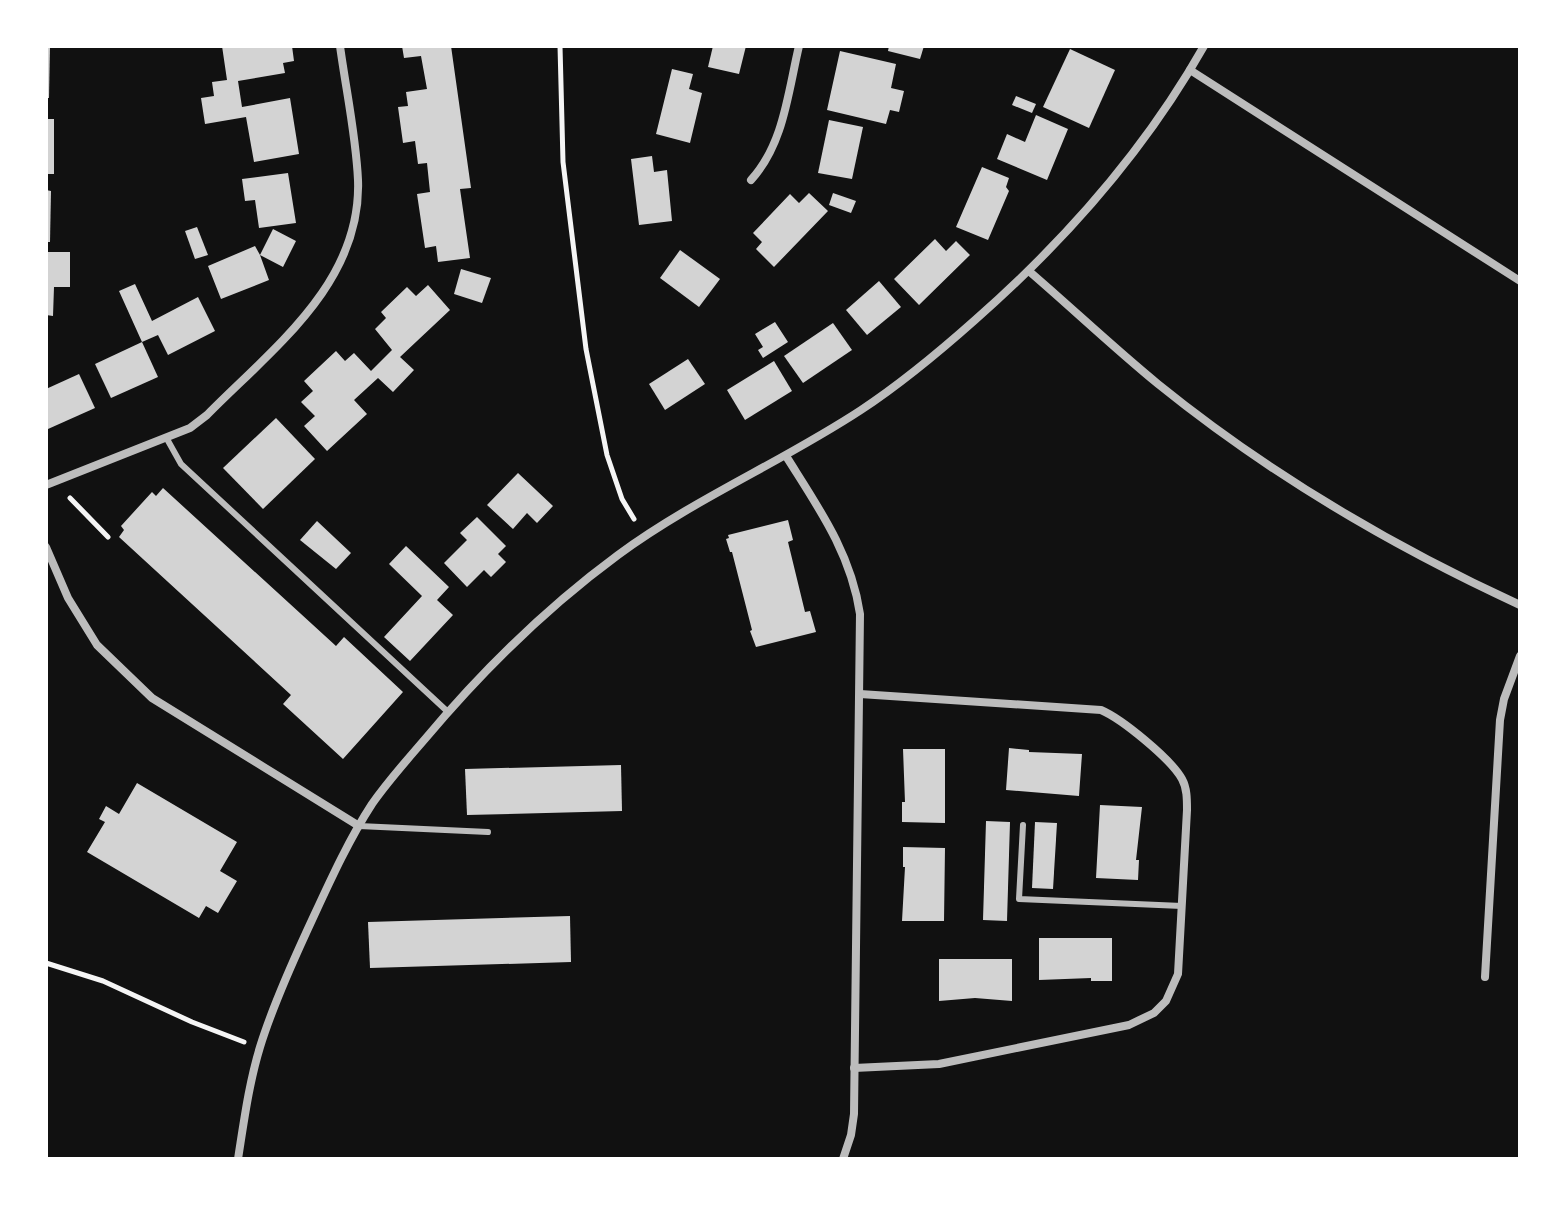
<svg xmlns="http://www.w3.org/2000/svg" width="1566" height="1205" viewBox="0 0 1566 1205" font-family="'PT Sans Narrow',sans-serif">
  <rect width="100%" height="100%" fill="#111"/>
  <g fill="#d3d3d3">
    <polygon points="46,46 50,46 49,98 46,98"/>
    <polygon points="222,46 292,46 294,61 283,63 285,73 238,81 242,107 290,98 299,154 254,162 246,117 205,124 201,98 214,96 212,82 227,80"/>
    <polygon points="402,46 451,46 471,188 460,189 470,258 438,262 436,246 425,248 417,194 430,192 427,163 418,164 415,141 403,143 398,107 408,106 406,92 427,89 421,56 404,58"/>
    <polygon points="713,46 746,46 739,74 708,67"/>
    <polygon points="889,46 924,46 920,59 888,51"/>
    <polygon points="1070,49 1115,70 1089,128 1043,107"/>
    <polygon points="840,51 896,64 891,88 904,91 899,112 890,110 886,124 827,110"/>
    <polygon points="672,69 693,74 689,89 702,93 690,143 656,134"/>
    <polygon points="1016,96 1036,104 1032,113 1012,105"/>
    <polygon points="1036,115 1068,129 1047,180 997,159 1007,134 1025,142"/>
    <rect x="46" y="119" width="8" height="55"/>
    <polygon points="829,120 863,127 852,179 818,173"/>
    <polygon points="652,156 654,172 667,170 672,221 639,225 631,159"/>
    <polygon points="982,167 1009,178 1006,187 1009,191 988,240 956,227"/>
    <polygon points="288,173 296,223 259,228 255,200 245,201 242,179"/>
    <polygon points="46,190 51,191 50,242 46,242"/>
    <polygon points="809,193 828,211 774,267 756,249 762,242 753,233 790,194 799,203"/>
    <polygon points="833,193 856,201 851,213 829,205"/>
    <polygon points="197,227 208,255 195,259 185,231"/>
    <polygon points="273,229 296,241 283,267 260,255 269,280 221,299 208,266 255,246 260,255"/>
    <polygon points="935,239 946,251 956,241 970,255 919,305 894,279"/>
    <polygon points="680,250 720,279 699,307 660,278"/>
    <polygon points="46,252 70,252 70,287 54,287 53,316 46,315"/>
    <polygon points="461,269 491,278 482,303 454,294"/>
    <polygon points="879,281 901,307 867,335 846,310"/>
    <polygon points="135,284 152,321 198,297 215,331 168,355 158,335 142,342 119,291"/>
    <polygon points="428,285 450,310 400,357 414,370 393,392 378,378 354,400 367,414 327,451 304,426 315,416 301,402 313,391 304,381 336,351 345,361 354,353 371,371 392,350 375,329 386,318 381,312 407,287 416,296"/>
    <polygon points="775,322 788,342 763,358 758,350 763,347 755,334"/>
    <polygon points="833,323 852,350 803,383 784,356"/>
    <polygon points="142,342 158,377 111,398 95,364"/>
    <polygon points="688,359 705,384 665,410 649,384"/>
    <polygon points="774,361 792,391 745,420 727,390"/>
    <polygon points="79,374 95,408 48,429 46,424 46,389"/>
    <polygon points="276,418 315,459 263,509 223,468"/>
    <polygon points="518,473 553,506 537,523 527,513 513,529 487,505"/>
    <polygon points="163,488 336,646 344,637 403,692 343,759 283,704 291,695 119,537 124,530 121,526 152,492 156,496"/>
    <polygon points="477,517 506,546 498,554 506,562 491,577 484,570 467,587 444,563 467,540 460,533"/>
    <polygon points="788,520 793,540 788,542 805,612 810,611 816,632 756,647 750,631 752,630 732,552 730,552 726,539 729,538 728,535"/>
    <polygon points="317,521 351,553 336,569 300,540"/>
    <polygon points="406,546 449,587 437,600 453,615 410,661 384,637 422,596 389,564"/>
    <polygon points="1009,748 1029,750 1029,752 1082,754 1079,796 1006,790"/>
    <polygon points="903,749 945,749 945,823 902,822 902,802 905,802"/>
    <polygon points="621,765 622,811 467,815 465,769"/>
    <polygon points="137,783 237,842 220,871 237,881 218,913 206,906 199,918 87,852 105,822 99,819 106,806 119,814"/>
    <polygon points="1100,805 1142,807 1136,860 1139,860 1138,880 1096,878"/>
    <polygon points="986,821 1010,822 1007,921 983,920"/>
    <polygon points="1035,822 1057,823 1053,889 1032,888"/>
    <polygon points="903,847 945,848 944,921 902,921 905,867 903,867"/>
    <polygon points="570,916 571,962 370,968 368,922"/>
    <polygon points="1039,938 1112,938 1112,981 1091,981 1091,978 1039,980"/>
    <polygon points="939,959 1012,959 1012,1001 975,998 939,1001"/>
  </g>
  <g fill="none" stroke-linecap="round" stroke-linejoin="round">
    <g stroke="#f5f5f5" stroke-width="5">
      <polyline points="560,46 563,162 586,349 607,455 622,499 634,519"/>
      <polyline points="70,498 108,537"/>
      <polyline points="46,963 103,981 192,1022 244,1042"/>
    </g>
    <g stroke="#bcbcbc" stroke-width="6">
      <polyline points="167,439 181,464 448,712"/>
      <polyline points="1023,825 1019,899 1182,906"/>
      <polyline points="359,826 488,832"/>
    </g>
    <g stroke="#bcbcbc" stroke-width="8">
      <polyline points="1190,70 1520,281"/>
      <path d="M751,180c33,-36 37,-88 48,-134"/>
      <path d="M1030,272c43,37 84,76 128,112 110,89 234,162 362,221"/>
      <path d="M786,456c32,51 65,97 74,158l-6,500 -3,21 -8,24"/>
      <path d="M46,485l144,-57 17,-13c65,-66 155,-132 151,-235 -2,-44 -12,-90 -18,-134"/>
      <polyline points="46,547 68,598 97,645 152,698 359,826"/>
      <polyline points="1485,977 1500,720 1504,699 1520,656"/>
      <path d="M854,1068l85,-4 190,-39 25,-12 12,-12 12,-27 9,-164c0,-11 0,-22 -5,-31 -11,-20 -60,-60 -81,-69l-241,-16"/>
      <path d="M238,1159c6,-38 11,-76 22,-112 12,-39 29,-77 46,-114 20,-43 40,-89 66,-129 16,-23 35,-44 53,-65 58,-69 121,-131 193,-184 76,-56 164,-93 243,-145 41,-27 78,-58 114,-90 91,-80 169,-168 229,-274"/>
    </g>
  </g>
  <rect width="1566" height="1205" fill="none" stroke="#ffffff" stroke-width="96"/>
</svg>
